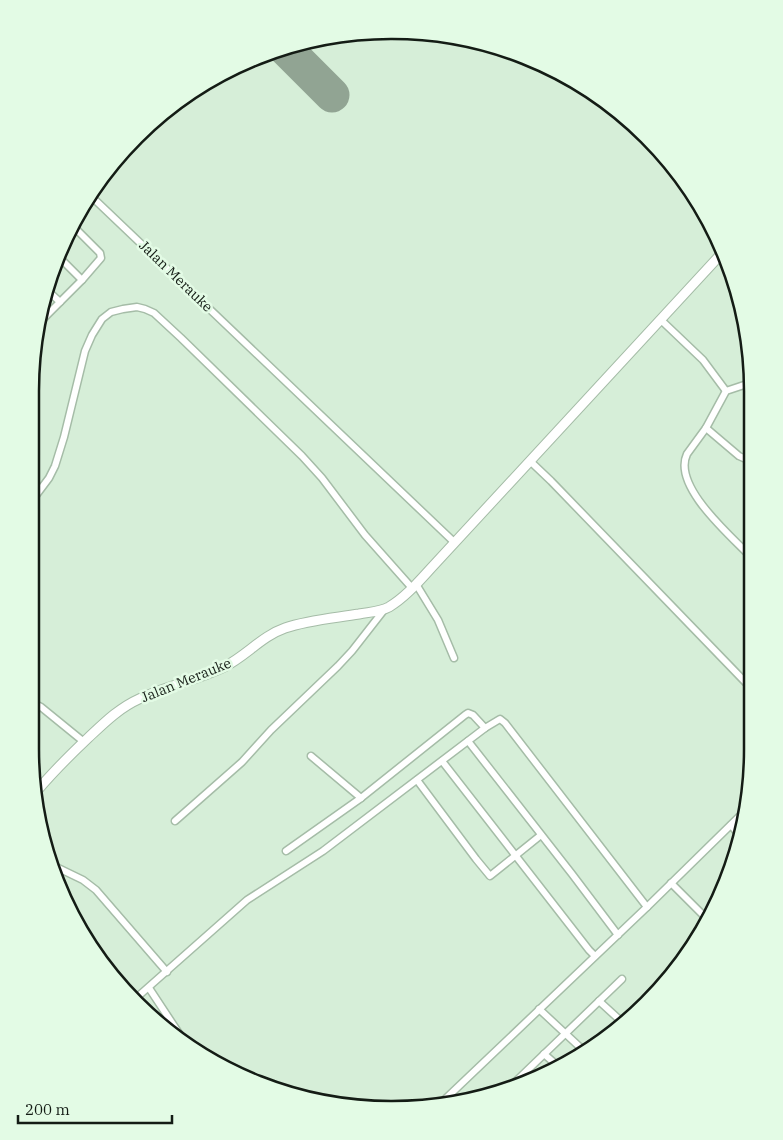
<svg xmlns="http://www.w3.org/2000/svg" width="783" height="1140" viewBox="0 0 783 1140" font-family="'IBM Plex Serif',serif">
  <rect width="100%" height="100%" fill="#d6eed8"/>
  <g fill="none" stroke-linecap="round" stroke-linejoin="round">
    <polyline stroke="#91a493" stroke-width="35" points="285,48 332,95"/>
    <defs>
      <g id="minor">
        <polyline points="92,197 454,542"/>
        <polyline points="59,257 82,280"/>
        <polyline points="47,290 60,302"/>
        <polyline points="661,320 703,360 726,391"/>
        <polyline points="37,324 39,323 82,280 101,258 100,253 72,225"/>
        <path d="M747,384l-21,7 -20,37 -19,26c-15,32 43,81 63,102"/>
        <polyline points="706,428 739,456 748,460"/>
        <polyline points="530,461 551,481 752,689"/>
        <polyline points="34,498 49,478 55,466 64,437 85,351 92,335 102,319 111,312 123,309 137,307 145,309 154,313 181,338 302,456 322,478 365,535 412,588"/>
        <polyline points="416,584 438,620 454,658"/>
        <polyline points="31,705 35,704 41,707 84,742"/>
        <polyline points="468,741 572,874 618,935"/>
        <polyline points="311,756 361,798"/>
        <polyline points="442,761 589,950 595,956"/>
        <polyline points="417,780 476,859 490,876 541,835"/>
        <polyline points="175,821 242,762 271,730 338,666 352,651 384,610"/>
        <polyline points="731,825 741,837"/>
        <polyline points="286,851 361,798 465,715 468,713 473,715 485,728"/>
        <polyline points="52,865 83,880 96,890 167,972"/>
        <polyline points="671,883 708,920"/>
        <polyline points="149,988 182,1038"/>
        <polyline points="135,999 247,900 323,851 485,728 500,719 505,723 647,907"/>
        <polyline points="599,1001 622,1022"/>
        <polyline points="539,1009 583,1050"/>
        <polyline points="544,1054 559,1067"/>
        <polyline points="523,1075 529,1080"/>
        <polyline points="511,1086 622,979"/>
        <polyline points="440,1104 647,907 747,809"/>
      </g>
      <path id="highway" d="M36,792c16,-19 34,-37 52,-54 16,-15 31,-30 51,-39 28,-13 58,-19 85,-32 22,-11 38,-31 61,-39 23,-8 50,-10 74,-14 10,-2 21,-2 30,-7 17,-10 31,-27 44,-41l290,-314"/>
    </defs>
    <use href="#minor" stroke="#a5bca7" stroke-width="9"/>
    <use href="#highway" stroke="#a5bca7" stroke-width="11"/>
    <use href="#minor" stroke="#fff" stroke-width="6"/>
    <use href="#highway" stroke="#fff" stroke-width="9"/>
  </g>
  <g text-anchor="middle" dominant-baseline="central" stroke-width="5" stroke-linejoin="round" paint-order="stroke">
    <g font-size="14" fill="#141c15" stroke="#e3fbe5">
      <text transform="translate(176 276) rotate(44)">Jalan Merauke</text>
      <text transform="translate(186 680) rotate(-22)">Jalan Merauke</text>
    </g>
  </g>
  <path d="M0 0H783V1140H0ZM391 39H392A352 352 0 0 1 744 391V749A352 352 0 0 1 392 1101H391A352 352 0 0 1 39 749V391A352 352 0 0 1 391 39Z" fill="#e3fbe5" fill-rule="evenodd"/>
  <path fill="none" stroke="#141c15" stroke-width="2.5" d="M391 39H392A352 352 0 0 1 744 391V749A352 352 0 0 1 392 1101H391A352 352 0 0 1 39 749V391A352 352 0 0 1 391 39Z"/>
  <path d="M18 1115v8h154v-8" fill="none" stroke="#141c15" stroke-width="2.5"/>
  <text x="25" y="1115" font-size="15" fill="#141c15" stroke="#e3fbe5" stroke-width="4" paint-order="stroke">200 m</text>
</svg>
